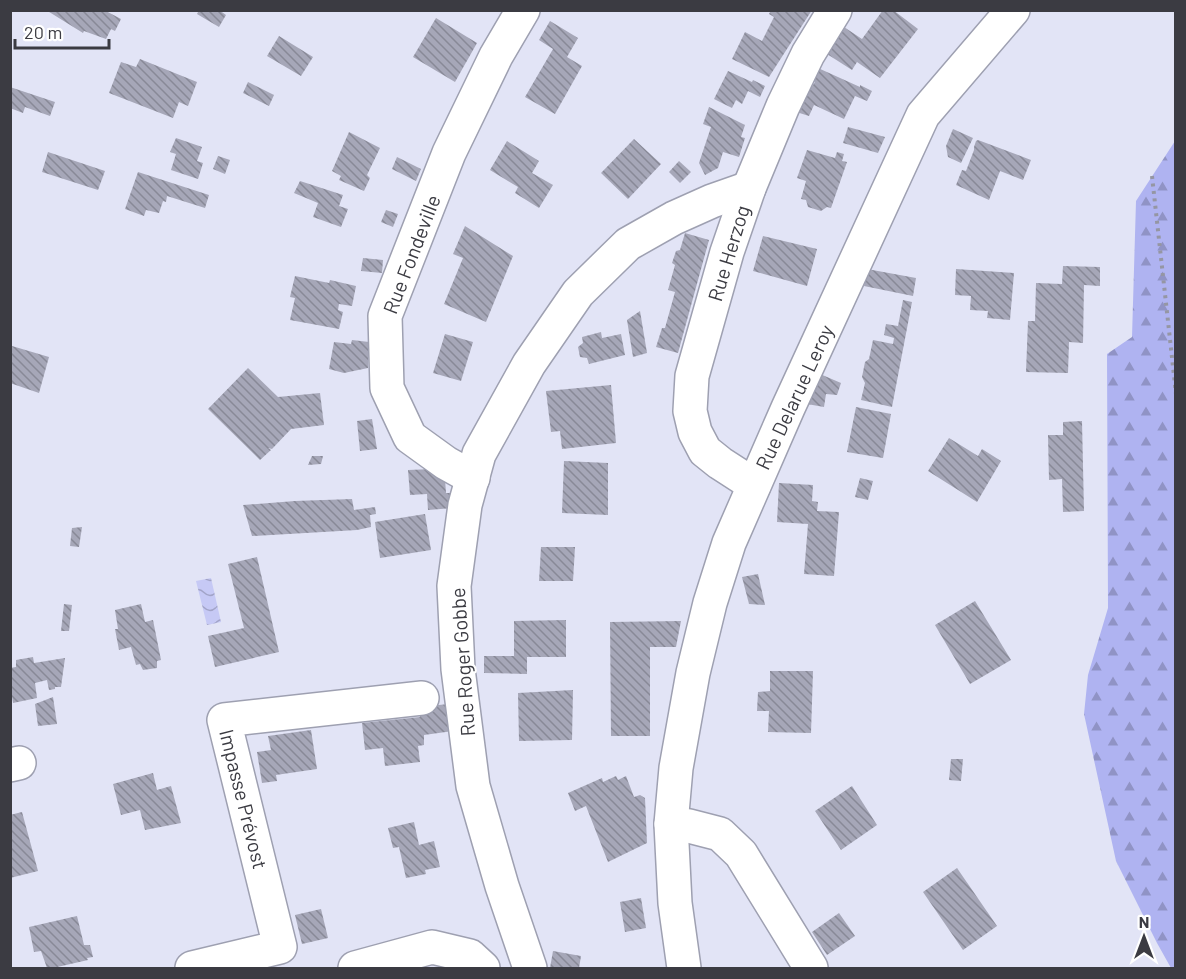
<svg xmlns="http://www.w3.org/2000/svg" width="1186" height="979" viewBox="0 0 1186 979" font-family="Barlow,sans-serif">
  <defs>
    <pattern id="forest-firs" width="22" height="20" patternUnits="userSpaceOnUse" patternTransform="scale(1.5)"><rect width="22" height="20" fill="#afb3f1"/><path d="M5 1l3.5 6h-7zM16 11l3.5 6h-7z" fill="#9093c5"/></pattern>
    <pattern id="water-waves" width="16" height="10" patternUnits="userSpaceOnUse" patternTransform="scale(1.5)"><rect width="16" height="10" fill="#c6c9f5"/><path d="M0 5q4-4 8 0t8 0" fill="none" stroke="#a2a4c8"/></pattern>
    <pattern id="building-back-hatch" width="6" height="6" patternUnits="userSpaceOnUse" patternTransform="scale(1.5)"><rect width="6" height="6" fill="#a6a7b8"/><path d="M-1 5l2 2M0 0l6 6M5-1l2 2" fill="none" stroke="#888997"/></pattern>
  </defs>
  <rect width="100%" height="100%" fill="#e2e4f6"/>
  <polygon fill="url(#forest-firs)" points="1175,141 1176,968 1171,968 1157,943 1116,861 1084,714 1088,675 1108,608 1107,354 1132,337 1136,201"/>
  <polygon fill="url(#water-waves)" points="211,578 221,622 207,625 196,581"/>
  <g fill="url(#building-back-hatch)">
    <polygon points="46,10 104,10 121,19 115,31 111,29 106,39 84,31 83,33"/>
    <polygon points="199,10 219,10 226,15 219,27 197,14"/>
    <polygon points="771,10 812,10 769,77 732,59 745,32 762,41 774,17 769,14"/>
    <polygon points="883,10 893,10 918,29 880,78 857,62 852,70 827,54 844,27 862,39"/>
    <polygon points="436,18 477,43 455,82 413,57"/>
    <polygon points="550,21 578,38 567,57 582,66 555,114 525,97 553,49 539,40"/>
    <polygon points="279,36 313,57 301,76 267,56"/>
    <polygon points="140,59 197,82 188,106 179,102 173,118 109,93 121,62 136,67"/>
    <polygon points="818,68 860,87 860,85 872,91 867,101 855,96 844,119 814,105 809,116 790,110 804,98 815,82 811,79"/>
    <polygon points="728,71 752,82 753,80 765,86 760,97 748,91 742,104 736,100 732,108 714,99"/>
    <polygon points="248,82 274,95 269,106 243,93"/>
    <polygon points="10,87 55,102 50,116 25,107 23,113 10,108"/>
    <polygon points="709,107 745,125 741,137 745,138 739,157 723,152 718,168 705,175 699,163 711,127 703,124"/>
    <polygon points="848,127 885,137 878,153 843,143"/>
    <polygon points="953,129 973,138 961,163 948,157 946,146"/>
    <polygon points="349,132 380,148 367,175 370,178 364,191 339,180 341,176 332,171"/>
    <polygon points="176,138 202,147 197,161 203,163 198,179 171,170 176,154 170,152"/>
    <polygon points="634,139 661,164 628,199 601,173"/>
    <polygon points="978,140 1031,160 1023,180 1000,171 989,200 956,185 962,170 966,171 974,150 974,147 976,141"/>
    <polygon points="507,141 539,161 532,173 553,185 539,208 515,193 518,187 490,170"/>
    <polygon points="807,150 835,158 837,152 844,154 842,161 847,162 831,208 827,207 821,211 808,207 806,200 801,199 806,181 797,178"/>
    <polygon points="48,152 105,171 98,190 42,172"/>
    <polygon points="218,156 230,160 225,174 213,169"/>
    <polygon points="397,157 421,169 416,181 392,169"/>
    <polygon points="679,161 691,172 680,183 669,172"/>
    <polygon points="138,172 209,195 205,208 167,196 166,202 163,201 159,213 146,210 144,216 125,209"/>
    <polygon points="300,181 343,195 339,206 348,209 341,227 313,217 318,203 294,193"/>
    <polygon points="386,210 398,214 393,227 381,222"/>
    <polygon points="465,226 513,256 486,322 444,304 463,258 453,254"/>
    <polygon points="685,233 709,240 678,353 656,347 662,328 665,328 675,292 668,290 675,265 672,263 676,251 680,250"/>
    <polygon points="763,236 817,249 807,286 753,271"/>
    <polygon points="363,258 383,260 382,273 361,271"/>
    <polygon points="1063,266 1100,267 1100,286 1084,285 1083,343 1069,342 1068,373 1026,372 1028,321 1035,321 1036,283 1062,284"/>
    <polygon points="867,269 916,278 913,296 864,286"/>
    <polygon points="956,269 1014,273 1010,320 987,318 988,311 970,310 971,296 955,295"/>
    <polygon points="295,276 329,283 330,280 356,286 352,306 339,304 338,310 343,312 339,329 290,320 295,298 290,297"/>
    <polygon points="903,300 912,302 892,407 861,400 865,383 862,377 865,362 869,359 873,340 893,344 894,338 884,335 886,324 898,326"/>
    <polygon points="640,311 647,353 633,357 627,320"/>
    <polygon points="601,332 602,338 621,334 625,355 589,364 587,358 580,357 578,347 583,343 582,337"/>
    <polygon points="445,334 473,342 461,381 433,373"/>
    <polygon points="352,340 369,342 368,368 344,373 329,369 334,342 351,344"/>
    <polygon points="12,346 49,357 39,393 10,383 10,353"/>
    <polygon points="248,368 278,397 320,393 324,425 291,429 272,449 268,448 271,450 260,460 208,409"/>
    <polygon points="820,374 841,383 837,395 826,394 824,407 807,404"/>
    <polygon points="611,385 616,443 562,449 560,431 551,432 546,391"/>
    <polygon points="856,407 891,414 883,458 847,452"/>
    <polygon points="372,419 377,449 360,451 357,421"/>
    <polygon points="1082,421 1084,511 1063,512 1062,479 1049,480 1048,435 1063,435 1063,422"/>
    <polygon points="949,438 978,456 982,449 1001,461 977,502 928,471"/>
    <polygon points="312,456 323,456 321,464 308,465"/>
    <polygon points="564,461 608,463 608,515 562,513"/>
    <polygon points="433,469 445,479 446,493 455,493 453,508 428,510 427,494 410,495 408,470"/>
    <polygon points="860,478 873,481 868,500 855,497"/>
    <polygon points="779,483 813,485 812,501 818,502 817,511 839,512 834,576 804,574 808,524 777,522"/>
    <polygon points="352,499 354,510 375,507 376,514 370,515 371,527 357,530 252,536 243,505 295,501"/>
    <polygon points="425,514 431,550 380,558 375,522"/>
    <polygon points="82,527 79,547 70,546 72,528"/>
    <polygon points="541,547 575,547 573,581 539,581"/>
    <polygon points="257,557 279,652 215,667 208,636 244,628 228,564"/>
    <polygon points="758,574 765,605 749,604 742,577"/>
    <polygon points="975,601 1011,660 970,684 935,625"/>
    <polygon points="64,604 72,605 69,631 61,631"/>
    <polygon points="141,604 145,622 153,620 161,660 157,661 157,668 143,670 140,664 136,665 131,647 119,650 115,629 118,629 115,610"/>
    <polygon points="566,620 566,657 527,657 527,674 484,673 484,656 514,656 514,621"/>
    <polygon points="681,621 676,647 650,647 650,736 611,736 610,622"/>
    <polygon points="33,657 34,663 65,658 61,687 55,687 55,689 49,690 47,680 35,683 37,698 13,703 10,684 10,668 16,667 16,660"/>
    <polygon points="770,671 813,671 811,733 768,732 769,711 757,711 758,692 770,691"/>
    <polygon points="573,690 572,740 519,741 518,693"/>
    <polygon points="53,697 57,724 38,726 35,704"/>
    <polygon points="449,704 453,731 424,735 424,745 418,746 420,762 385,766 383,748 365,750 362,723 420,717 418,707"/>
    <polygon points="311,730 317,769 276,775 277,781 262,783 257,752 271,750 268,736"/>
    <polygon points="951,759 963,759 961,781 949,780"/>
    <polygon points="153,773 157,790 171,786 181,823 145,830 140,810 121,815 113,784"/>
    <polygon points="616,776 618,780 626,776 634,797 640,795 645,798 647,843 608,862 586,806 575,811 568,793 602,778 603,782"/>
    <polygon points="852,786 877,825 841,850 815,811"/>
    <polygon points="22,812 38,871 10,878 10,815"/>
    <polygon points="414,822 419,845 434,841 440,867 425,870 426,874 406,878 399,847 393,848 388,828"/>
    <polygon points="957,868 997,926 963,950 923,892"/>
    <polygon points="641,898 646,928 625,932 620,902"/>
    <polygon points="321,909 328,938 302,944 295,915"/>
    <polygon points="839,913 855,936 827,955 812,932"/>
    <polygon points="77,916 84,945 90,945 93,957 87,958 88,960 53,968 47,968 41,951 34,952 29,927"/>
    <polygon points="553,951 581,956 579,968 550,968"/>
  </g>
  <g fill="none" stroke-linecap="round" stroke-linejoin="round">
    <defs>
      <g id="minor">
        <polyline points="473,478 446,463 410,437 387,388 385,316 449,153 496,56 523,10"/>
        <polyline points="754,485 720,463 705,451 695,432 690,411 692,376 727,252 749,188 783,106 808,54 835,10"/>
        <polyline points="10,765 19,763"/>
        <polyline points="671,824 689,826 720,834 741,854 811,968"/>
        <polyline points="192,968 280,947 224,720 422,698"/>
        <polyline points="355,968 432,947 470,956 483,968"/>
        <polyline points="530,968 502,886 473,786 458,669 454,586 465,505 479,454 529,364 578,293 628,244 674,218 712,201 749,188"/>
        <polyline points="684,968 675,903 671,824 676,768 693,673 710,603 729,543 788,408 923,115 1013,10"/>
      </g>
    </defs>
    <use href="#minor" stroke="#9ea0b1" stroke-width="36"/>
    <polyline stroke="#9596a3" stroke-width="4" stroke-dasharray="3 4.5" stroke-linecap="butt" points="1152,176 1176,394"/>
    <use href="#minor" stroke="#fff" stroke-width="33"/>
  </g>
  <g text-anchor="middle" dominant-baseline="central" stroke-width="4.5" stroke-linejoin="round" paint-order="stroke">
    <g font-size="20" fill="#3b3b42" stroke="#fff">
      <text transform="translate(728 253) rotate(-73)">Rue Herzog</text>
      <text transform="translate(411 254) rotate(-69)">Rue Fondeville</text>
      <text transform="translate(794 397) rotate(-65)">Rue Delarue Leroy</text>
      <text transform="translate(462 662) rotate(-94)">Rue Roger Gobbe</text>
      <text transform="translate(244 799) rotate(76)">Impasse Prévost</text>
    </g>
  </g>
  <rect width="1186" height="979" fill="none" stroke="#3b3b42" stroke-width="24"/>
  <g transform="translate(1144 937)" stroke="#ffffff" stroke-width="4.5" paint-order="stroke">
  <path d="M0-4.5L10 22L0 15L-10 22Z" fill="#3b3b42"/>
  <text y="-9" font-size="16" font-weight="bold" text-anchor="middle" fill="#3b3b42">N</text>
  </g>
  <path d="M15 39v9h94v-9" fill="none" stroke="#3b3b42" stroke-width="3"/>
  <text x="24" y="39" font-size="18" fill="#3b3b42" stroke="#ffffff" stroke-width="4.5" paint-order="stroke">20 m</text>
</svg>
